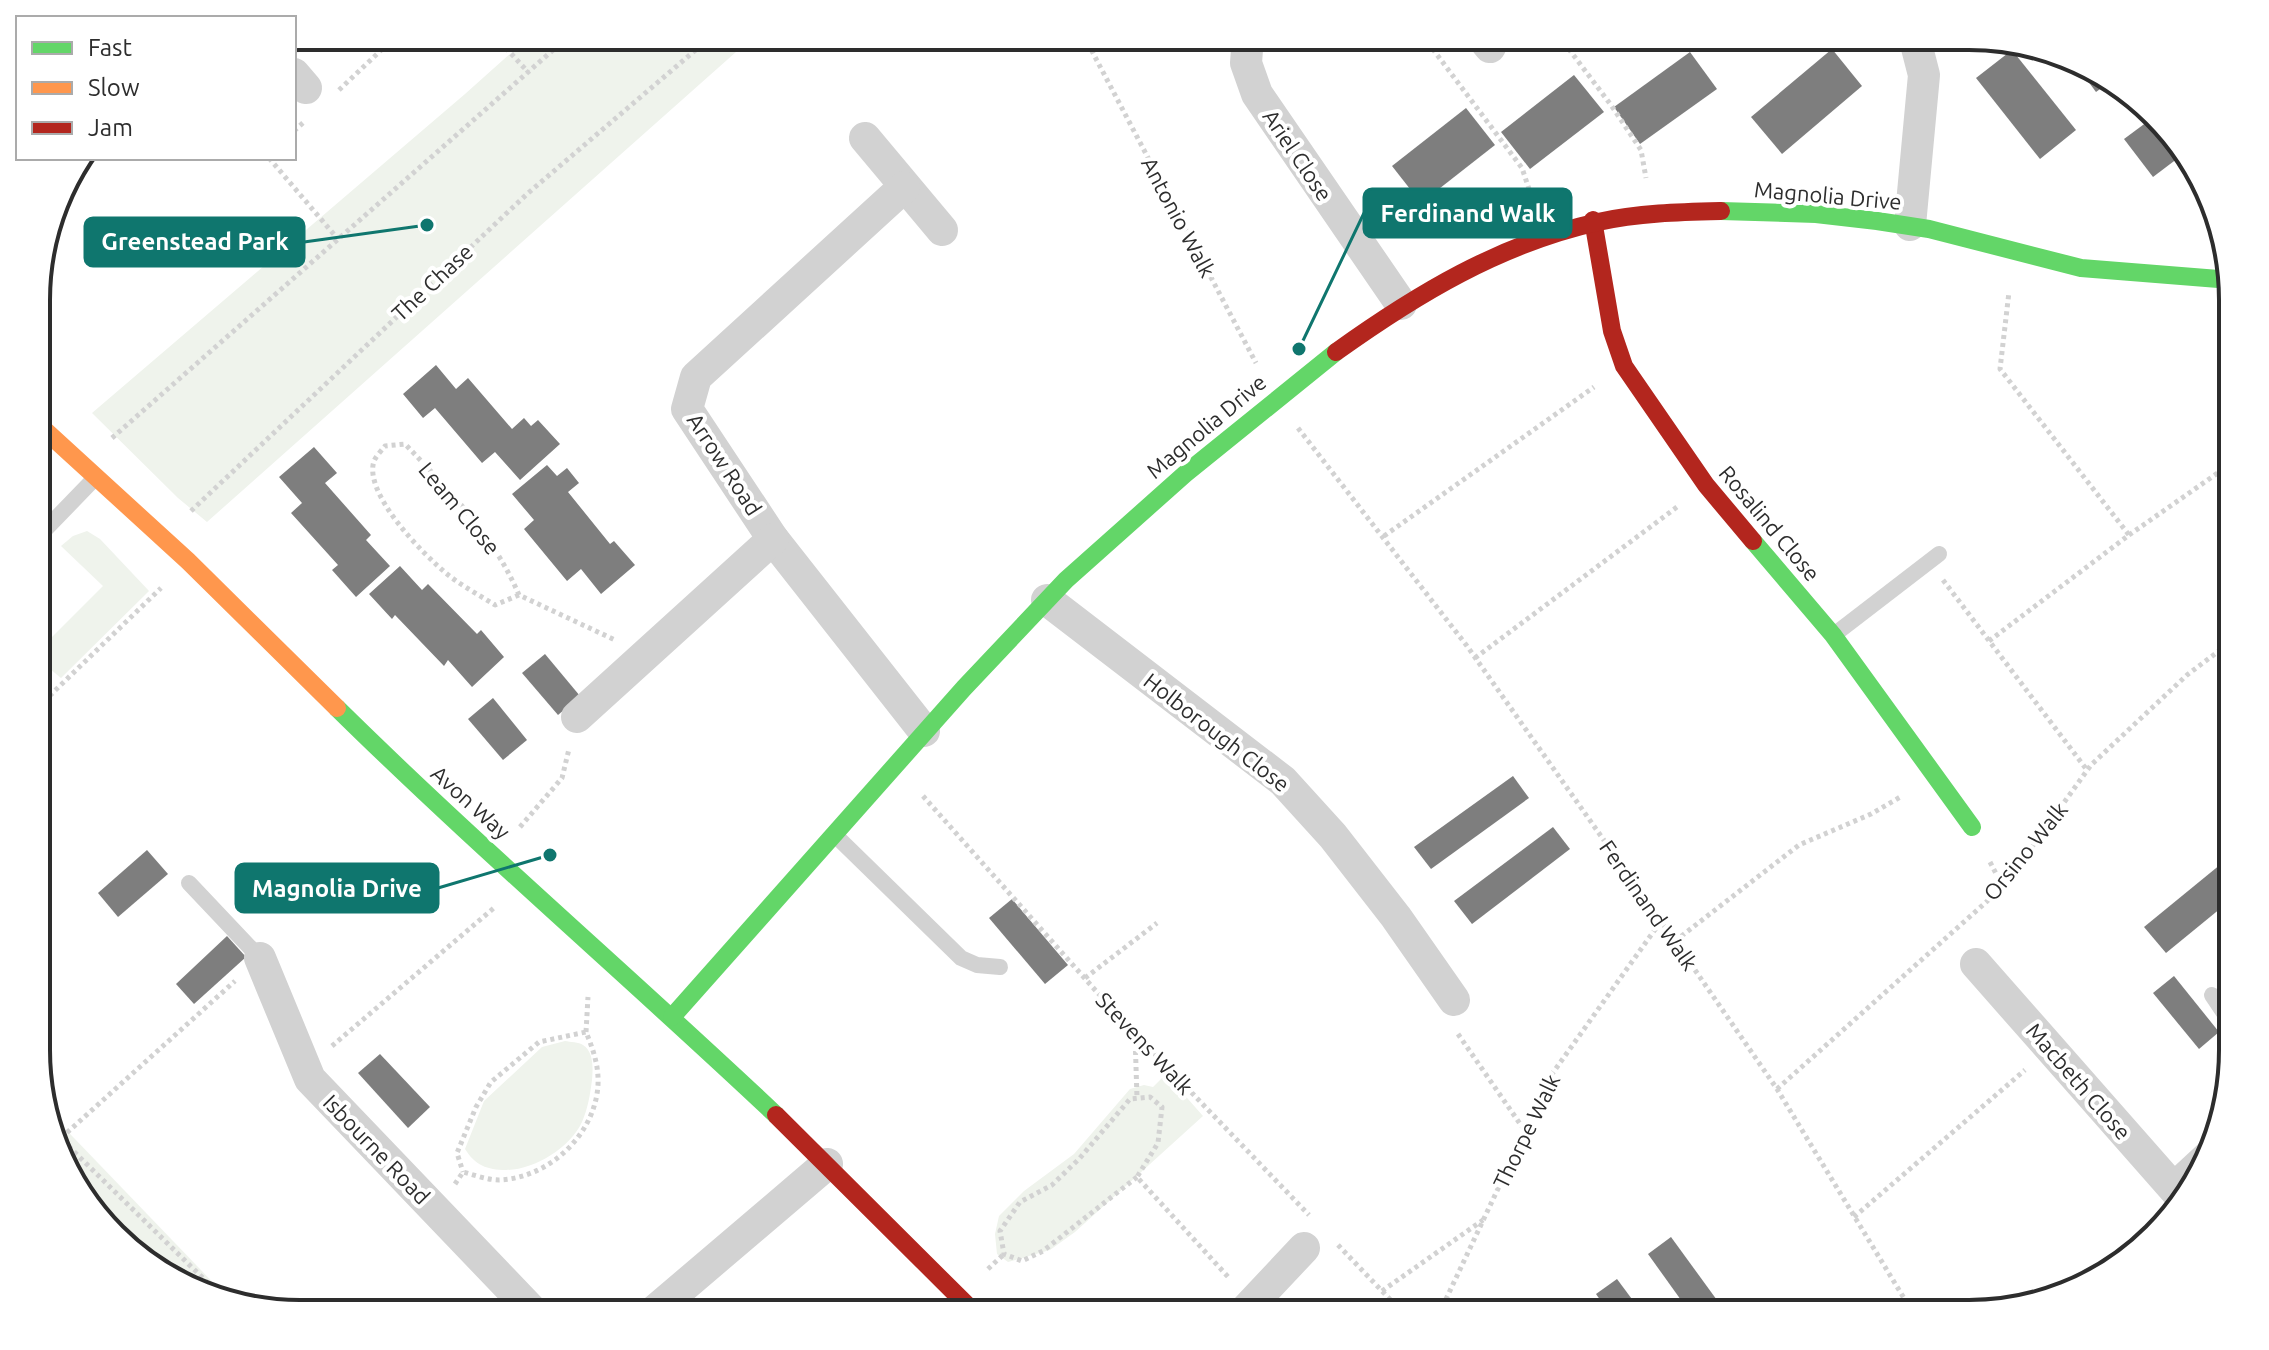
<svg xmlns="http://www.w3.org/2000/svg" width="2269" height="1350" viewBox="0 0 2269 1350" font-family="Ubuntu,sans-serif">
  <rect width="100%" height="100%" fill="#fff"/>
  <g fill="#eff3ec">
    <polygon points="530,36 754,36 207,522 178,498 92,413 465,94"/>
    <polygon points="87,531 100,539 149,591 61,678 38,659 38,651 103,586 61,546 73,536"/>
    <path d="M565,1041c5,1 14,1 18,4 11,7 10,24 9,35 -2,15 -4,28 -10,42 -12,26 -48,48 -76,48 -19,0 -31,-5 -41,-21l19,-48 58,-54z"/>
    <polygon points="1166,1074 1203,1116 1075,1232 1050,1250 1008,1262 997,1254 995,1234 999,1216 1024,1191 1074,1154 1130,1089 1144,1085 1153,1087"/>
    <polygon points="48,1111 223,1293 168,1278 80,1196"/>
  </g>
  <g fill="#7e7e7e">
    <polygon points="1832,49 1862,86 1782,154 1751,117"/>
    <polygon points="2012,50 2076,130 2040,159 1976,78"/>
    <polygon points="1690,52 1717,89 1640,144 1614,107"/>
    <polygon points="2082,66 2101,72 2111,81 2096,92 2079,69"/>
    <polygon points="1574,75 1604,112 1530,169 1501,132"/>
    <polygon points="1466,108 1495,145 1421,203 1392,166"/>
    <polygon points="2151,119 2186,152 2153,177 2124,139"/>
    <polygon points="436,365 456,389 468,378 512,429 524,418 531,426 538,420 560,444 520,480 495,452 482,463 435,408 423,418 403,394"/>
    <polygon points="314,447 337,473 325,483 371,535 366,540 390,566 356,597 332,570 338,565 291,513 302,503 279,477"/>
    <polygon points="547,465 557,476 567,468 579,483 568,492 610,544 614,541 635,565 601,594 581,569 567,581 524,529 534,520 512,494"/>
    <polygon points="400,566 422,590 428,584 477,634 481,630 504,657 472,687 448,660 444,666 395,615 392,619 369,594"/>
    <polygon points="545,654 580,696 558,715 522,673"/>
    <polygon points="493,698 527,740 503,760 468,719"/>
    <polygon points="1513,776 1529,798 1431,869 1414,847"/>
    <polygon points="1553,827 1570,849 1472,924 1454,901"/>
    <polygon points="147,850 168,874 118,917 98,893"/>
    <polygon points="2232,855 2232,899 2166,953 2144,927"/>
    <polygon points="1012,899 1068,965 1045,984 989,918"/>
    <polygon points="227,936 246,957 194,1004 176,984"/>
    <polygon points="2174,976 2219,1032 2199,1049 2153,993"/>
    <polygon points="380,1054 430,1107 408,1128 358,1073"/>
    <polygon points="1671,1237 1722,1307 1713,1314 1691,1314 1648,1254"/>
    <polygon points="1617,1279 1643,1314 1610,1314 1596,1294"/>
  </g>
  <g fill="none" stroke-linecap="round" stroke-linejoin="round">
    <g stroke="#d2d2d2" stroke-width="5" stroke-dasharray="4 4" stroke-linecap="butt">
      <polyline points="495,36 528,72"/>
      <polyline points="697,36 699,47"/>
      <polyline points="1084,36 1256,363"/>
      <polyline points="1423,36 1522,168 1532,198"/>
      <polyline points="1559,36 1611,105 1641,150 1646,178"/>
      <polyline points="339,90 396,36"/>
      <polyline points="294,131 305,121"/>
      <polyline points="269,158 337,238"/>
      <polyline points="1298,428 1467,646 1675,941 1777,1089 1913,1313"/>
      <polyline points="112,438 569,36"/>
      <polyline points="191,511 527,194 712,36"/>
      <polyline points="2129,535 2232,463"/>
      <polyline points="1384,536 1594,387"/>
      <polyline points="1943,580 2087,770"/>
      <path d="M519,595l-24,10c-16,-10 -33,-19 -48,-31 -23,-19 -84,-80 -73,-113 2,-5 8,-11 11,-15l20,-2c44,46 89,92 114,151l96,45"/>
      <polyline points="1989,641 2129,535 2000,369 2009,292"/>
      <polyline points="1475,658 1677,507"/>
      <polyline points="38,707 161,588"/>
      <polyline points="923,796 1120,1018 1309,1215"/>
      <polyline points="520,827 562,778 569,749"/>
      <polyline points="1990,862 2003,887"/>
      <polyline points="1675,941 1799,845 1871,814 1902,796"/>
      <polyline points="1085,978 1157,923"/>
      <polyline points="586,1032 588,997"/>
      <polyline points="1458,1034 1525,1131"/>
      <polyline points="1135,1035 1137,1098"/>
      <polyline points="332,1046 495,907"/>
      <polyline points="1777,1089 2003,887 2091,765 2187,675 2232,641"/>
      <polyline points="57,1135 216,1291"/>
      <polyline points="61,1138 235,981"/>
      <polyline points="1137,1177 1043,1251 1022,1261 1004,1254 1000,1231 1020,1202 1052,1185 1079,1159 1130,1099 1150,1097 1162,1107 1158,1143 1137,1177 1230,1279"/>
      <path d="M455,1184l8,-12c11,3 25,8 36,8 50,-2 96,-45 99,-95 1,-19 -5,-36 -12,-53l-47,10 -48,40 -15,25 -19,46 6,19"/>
      <polyline points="1854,1217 2025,1070"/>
      <polyline points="1338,1245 1404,1314"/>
      <polyline points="988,1269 1004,1254"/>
      <polyline points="1382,1291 1483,1220"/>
      <polyline points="716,1302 723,1314"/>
      <polyline points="1439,1314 1552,1074 1661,921"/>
    </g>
    <g stroke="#d2d2d2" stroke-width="16">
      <polyline points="38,537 95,478"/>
      <polyline points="1835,634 1939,554"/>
      <polyline points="836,836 961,958 977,965 1000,967"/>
      <polyline points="189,883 260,958"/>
      <polyline points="2212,995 2232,1025"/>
      <polyline points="2168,1183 2209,1145"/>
    </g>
    <g stroke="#d2d2d2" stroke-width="32">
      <polyline points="1248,36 1246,63 1257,94 1401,304"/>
      <polyline points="1481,36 1490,47"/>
      <polyline points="294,74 306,88"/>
      <polyline points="865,138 942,230"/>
      <polyline points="904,187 696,377 687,409 773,539 924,731"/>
      <polyline points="1910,225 1924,75 1914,36"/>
      <polyline points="1047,600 1283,781 1333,836 1396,917 1454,1000"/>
      <polyline points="577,717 773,539"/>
      <polyline points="260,958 310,1079 535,1314"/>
      <polyline points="1976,964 2182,1198"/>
      <polyline points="651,1314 827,1164"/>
      <polyline points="1242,1314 1304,1248"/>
    </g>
    <g stroke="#63d668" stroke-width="18">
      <polyline points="1721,211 1816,214 1877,221 1929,229 2081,268 2231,280"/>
      <polyline points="1753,541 1833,635 1972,827"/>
      <path d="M337,708c142,140 294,270 439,407"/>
      <polyline points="672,1017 964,688 1066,580 1185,474 1336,352"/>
    </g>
    <polyline stroke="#ff974d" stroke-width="18" points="38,424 188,561 337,708"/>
    <g stroke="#b3261e" stroke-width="18">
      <polyline points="1593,220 1612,331 1624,366 1706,485 1753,541"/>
      <path d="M1336,352c81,-58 164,-108 262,-130 40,-9 82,-10 123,-11"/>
      <polyline points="776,1115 976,1314"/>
    </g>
  </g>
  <g text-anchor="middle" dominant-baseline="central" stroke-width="8" stroke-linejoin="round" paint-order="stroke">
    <g font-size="22" fill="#2d2d2d" stroke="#fff">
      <text transform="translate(1298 155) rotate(56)">Ariel Close</text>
      <text transform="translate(1828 195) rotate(5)">Magnolia Drive</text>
      <text transform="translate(1179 217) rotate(62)">Antonio Walk</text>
      <text transform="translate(432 282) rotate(-43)">The Chase</text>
      <text transform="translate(1206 426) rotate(-40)">Magnolia Drive</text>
      <text transform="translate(725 464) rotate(57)">Arrow Road</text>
      <text transform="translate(460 508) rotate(50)">Leam Close</text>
      <text transform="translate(1770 523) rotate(50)">Rosalind Close</text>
      <text transform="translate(1217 732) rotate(38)">Holborough Close</text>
      <text transform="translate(471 802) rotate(42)">Avon Way</text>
      <text transform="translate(2025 851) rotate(-51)">Orsino Walk</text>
      <text transform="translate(1649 905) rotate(55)">Ferdinand Walk</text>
      <text transform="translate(1145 1043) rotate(47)">Stevens Walk</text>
      <text transform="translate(2079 1081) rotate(49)">Macbeth Close</text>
      <text transform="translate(1526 1131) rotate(-64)">Thorpe Walk</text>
      <text transform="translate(377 1149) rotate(46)">Isbourne Road</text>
    </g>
  </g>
  <path d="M0 0H2269V1350H0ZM300 50H1969A250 250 0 0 1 2219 300V1050A250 250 0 0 1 1969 1300H300A250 250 0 0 1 50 1050V300A250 250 0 0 1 300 50Z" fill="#fff" fill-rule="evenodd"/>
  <path fill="none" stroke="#2d2d2d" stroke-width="4" d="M300 50H1969A250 250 0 0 1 2219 300V1050A250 250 0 0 1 1969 1300H300A250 250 0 0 1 50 1050V300A250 250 0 0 1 300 50Z"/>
  <path fill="none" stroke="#0f766e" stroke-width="3" d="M1299 349L1364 213M427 225L304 242M550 855L438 888"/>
  <g fill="#0f766e" stroke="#fff" stroke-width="3">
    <circle cx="1299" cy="349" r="8"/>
    <circle cx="427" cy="225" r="8"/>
    <circle cx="550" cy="855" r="8"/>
  </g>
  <g fill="#0f766e" stroke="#0f766e" stroke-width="3">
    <rect x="1364" y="189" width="207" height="48" rx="8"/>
    <rect x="85" y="218" width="219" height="48" rx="8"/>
    <rect x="236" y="864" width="202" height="48" rx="8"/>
  </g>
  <g font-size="24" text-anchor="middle" font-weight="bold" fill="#fff">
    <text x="1468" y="222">Ferdinand Walk</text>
    <text x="195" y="250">Greenstead Park</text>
    <text x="337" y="897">Magnolia Drive</text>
  </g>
  <rect x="16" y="16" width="280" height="144" fill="#ffffff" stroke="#ababab" stroke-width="2"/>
  <rect x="32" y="42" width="40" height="12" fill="#63d668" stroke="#ababab" stroke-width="2"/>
  <text x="88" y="56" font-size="24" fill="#2d2d2d">Fast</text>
  <rect x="32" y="82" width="40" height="12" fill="#ff974d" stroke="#ababab" stroke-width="2"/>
  <text x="88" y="96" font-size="24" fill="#2d2d2d">Slow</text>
  <rect x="32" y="122" width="40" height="12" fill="#b3261e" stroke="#ababab" stroke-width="2"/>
  <text x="88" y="136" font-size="24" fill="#2d2d2d">Jam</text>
</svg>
